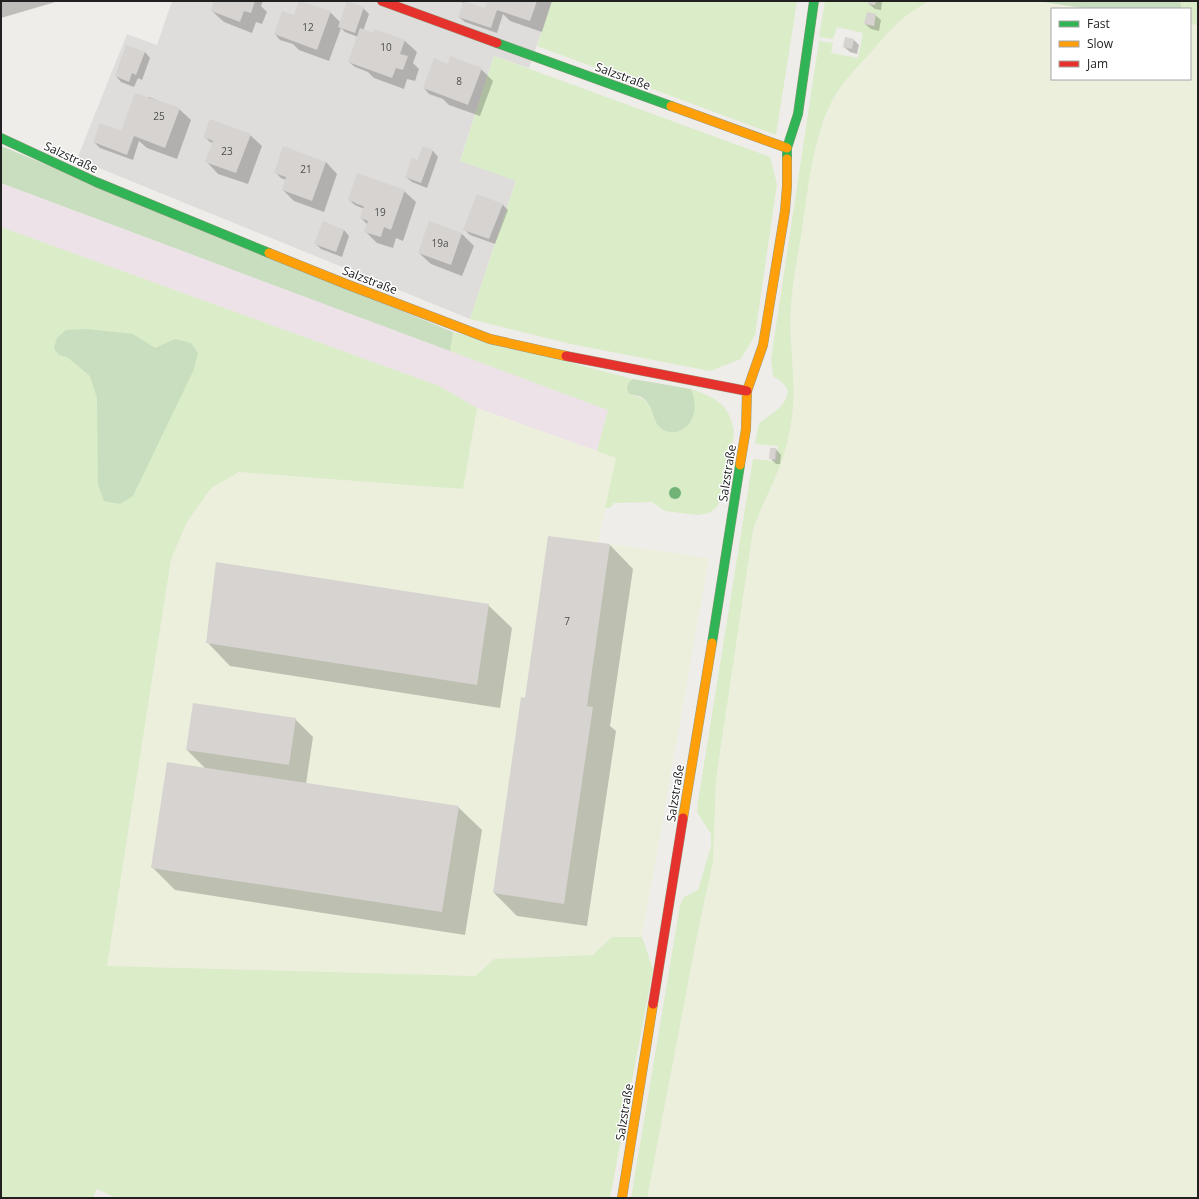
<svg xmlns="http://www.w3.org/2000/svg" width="1199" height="1199" viewBox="0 0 1199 1199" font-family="'Open Sans',sans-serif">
  <rect width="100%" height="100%" fill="#efede9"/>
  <polygon fill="#dedddb" points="172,1 552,1 529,68 494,56 460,161 516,180 470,319 77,159 127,34 157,45"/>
  <polygon fill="#ece2e7" points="1,183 608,410 597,451 477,408 439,386 1,227"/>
  <g fill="#edefdd">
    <polygon points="930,1 1034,1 1089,9 1052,9 1052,79 1190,79 1190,24 1198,25 1198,1198 647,1198 697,936 713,861 716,779 753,530 759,511 776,477 794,396 791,328 791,305 810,174 819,134 830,106 842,85 894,25 915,8"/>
    <polygon points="477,408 616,458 598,542 709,558 642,937 612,937 593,955 494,959 476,976 107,967 171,559 187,522 211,488 239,472 463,489"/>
  </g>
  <g fill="#daecc8">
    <polygon points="552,1 797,1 776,135 537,46"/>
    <path d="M825,1h105c-25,12 -40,28 -57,49 -16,17 -34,35 -44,57 -17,39 -21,82 -27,123 -4,25 -9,50 -11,75 -3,37 6,75 1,112 -3,20 -8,42 -17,61 -8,18 -16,34 -22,52l-37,249 -3,82 -16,75 -50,262h-16l49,-293 4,-8 14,-7 13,-44v-12l-14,-22 1,-10 55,-343 23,2 2,-15 -23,-2 4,-21c10,-7 32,-20 28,-34 -2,-6 -10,-10 -14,-13l-2,-17 48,-318 14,2 -2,10 27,5 5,-25 -26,-6 -4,12 -14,-2z"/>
    <polygon points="1180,1 1198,1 1198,25 1190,24 1190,9 1182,9"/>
    <polygon points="494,56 770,157 777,184 755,335 741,359 710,371 571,344 470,319 516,181 460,161"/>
    <polygon points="1,227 439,386 477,408 463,489 239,472 211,488 187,522 171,559 107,966 476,976 494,959 593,955 612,937 642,937 653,969 610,1198 116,1198 97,1189 93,1198 1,1198"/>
    <path d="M453,332l180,47c-7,5 -7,8 -4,15 21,6 20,9 27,29l35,-34c24,8 40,16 43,44l-9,60 -8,14 -8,6 -12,2 -32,-4 -13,-9 -38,1 -4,5h-5l11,-50 -19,-7 11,-41 -158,-59z"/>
  </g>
  <g fill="#c8debf">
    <polygon points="1037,1 1180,1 1182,9 1089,9"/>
    <polygon points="1,146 453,332 450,351 1,183"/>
    <polygon points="86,329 133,334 155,348 175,339 191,343 198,353 194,369 133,496 120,504 104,501 98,485 97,398 90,376 67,357 59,355 54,348 57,338 66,330"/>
    <path d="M633,379l58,10c3,9 6,18 2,27 -4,13 -20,22 -32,12 -9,-7 -7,-21 -17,-29 -3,-3 -10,-4 -15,-5 -3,-7 -3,-10 4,-15z"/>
  </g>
  <g fill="#0003" fill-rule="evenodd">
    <polygon points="1,1 59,1 1,18"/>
    <polygon points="215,1 263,1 261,6 267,12 262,24 256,22 252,33 224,22 212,11"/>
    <polygon points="458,1 466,1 466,2 485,9 488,1 552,1 542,32 510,21 503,14 497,33 465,22 459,17 464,3"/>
    <polygon points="869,1 882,1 881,10 875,9 869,4"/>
    <polygon points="363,8 369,14 363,31 374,34 375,30 405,41 417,52 413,63 419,69 415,81 407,79 404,89 374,78 368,72 355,67 349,62 358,37 345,32 341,28 329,61 299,50 293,44 280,40 275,34 293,16 330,12 341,23"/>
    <polygon points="875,15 881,20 879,31 871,29 865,24"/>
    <polygon points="854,40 859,45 857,54 850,52 844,47"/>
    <polygon points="145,52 150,58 142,80 138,78 134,87 121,82 116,76"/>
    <polygon points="448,65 481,69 493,81 480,116 449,105 443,99 429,94 424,88"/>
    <polygon points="149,97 179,109 191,120 177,159 147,148 139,141 133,160 100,148 94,142 121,132"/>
    <polygon points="250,135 262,146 248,184 218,174 207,162 213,143 210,142 204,136"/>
    <polygon points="423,147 433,151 438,157 427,188 412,182 406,177 418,161"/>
    <polygon points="326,162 337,174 324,212 294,201 283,190 286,180 281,178 275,172"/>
    <path d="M404,191l12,11 -13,39 -7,-3 -3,10 -16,-5 -12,-12 2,-7 -6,-6 3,-9 -9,-4 -6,-5zM355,201l14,5v2l-14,-5z"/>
    <polygon points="502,204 508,210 495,244 470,235 465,230"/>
    <polygon points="323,223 344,230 349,236 342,257 321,249 315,243"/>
    <polygon points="430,223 462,234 474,246 462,276 431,264 419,253"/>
    <polygon points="776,449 781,455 780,464 776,464 770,458"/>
    <polygon points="610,545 633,569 610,726 616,731 587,926 517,916 494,893 526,699"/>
    <polygon points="488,605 512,628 500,708 230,666 207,642"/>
    <polygon points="295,719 313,737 306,784 458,807 482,830 465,935 175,890 152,867 206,769 187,750"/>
  </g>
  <g fill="#d6d3d0">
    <polygon points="214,1 255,1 251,13 244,11 240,22 211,11"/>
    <polygon points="299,1 331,11 317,50 274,34 282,11 294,15"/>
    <polygon points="347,1 364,7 355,33 338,27"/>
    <polygon points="464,1 485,8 487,1 537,1 530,21 497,10 491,28 458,17"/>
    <polygon points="868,1 876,1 875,5 868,4"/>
    <polygon points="867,12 876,14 874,26 864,24"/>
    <polygon points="360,28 373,33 375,29 405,40 400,54 408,56 403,70 396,68 392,78 348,62"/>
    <polygon points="845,37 854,39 852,49 843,47"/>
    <polygon points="126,45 145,52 136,75 132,73 129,82 115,76"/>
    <polygon points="450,56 482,68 468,105 423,88 434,58 448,64"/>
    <polygon points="135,93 180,108 165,148 134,136 127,155 93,142 100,123 121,131"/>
    <polygon points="210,119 251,134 236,173 205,162 213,141 203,137"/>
    <polygon points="283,146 326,162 312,201 282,190 286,177 274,173"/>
    <polygon points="423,146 433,150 421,183 405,177 412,158 418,160"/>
    <polygon points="357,173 405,190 391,230 384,227 381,237 364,232 368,221 360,218 364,206 348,200"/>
    <polygon points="477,194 503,204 489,239 463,230"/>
    <polygon points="323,221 344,230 336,252 314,244"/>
    <polygon points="429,221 462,233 451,265 418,253"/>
    <polygon points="770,448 776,448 775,459 769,459"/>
    <polygon points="548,536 610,544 587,706 593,707 564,904 493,893 521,697 525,698"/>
    <polygon points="216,562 489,604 477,685 206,643"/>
    <polygon points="193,703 296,718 289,765 186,750"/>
    <polygon points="167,762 459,806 442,912 151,868"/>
  </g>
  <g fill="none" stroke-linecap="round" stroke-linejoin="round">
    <defs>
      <g id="fast">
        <polyline points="497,43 671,106"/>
        <polyline points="1,138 96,182 269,253"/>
        <polyline points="787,159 787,148 798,114 814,1"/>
        <polyline points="712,643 740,465"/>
      </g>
      <g id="slow">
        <polyline points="671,106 787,148"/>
        <polyline points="269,253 346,284 490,339 566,356"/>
        <polyline points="740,465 746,429 747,391 763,345 785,211 787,186 787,159"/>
        <polyline points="683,818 712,643"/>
        <polyline points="622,1198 653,1004"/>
      </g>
      <g id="jam">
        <polyline points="382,1 497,43"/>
        <polyline points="566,356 747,391"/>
        <polyline points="653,1004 683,818"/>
      </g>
    </defs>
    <use href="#fast" stroke="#979980" stroke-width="10"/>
    <use href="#slow" stroke="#979980" stroke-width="10"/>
    <use href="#jam" stroke="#979980" stroke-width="10"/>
    <polyline stroke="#d8cac8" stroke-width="2.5" stroke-dasharray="2 2" stroke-linecap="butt" points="1,2 3,1"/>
    <use href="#fast" stroke="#30b455" stroke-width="9"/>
    <use href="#slow" stroke="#ff9f0a" stroke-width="9"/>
    <use href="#jam" stroke="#e5322d" stroke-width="9"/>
  </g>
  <circle fill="#71b377" cx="675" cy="493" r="6"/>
  <g text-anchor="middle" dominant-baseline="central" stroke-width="3" stroke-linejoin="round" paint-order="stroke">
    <g font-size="10" fill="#4e4e4d">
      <text x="308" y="27">12</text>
      <text x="386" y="47">10</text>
      <text x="459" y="81">8</text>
      <text x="159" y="116">25</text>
      <text x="227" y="151">23</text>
      <text x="306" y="169">21</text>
      <text x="380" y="212">19</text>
      <text x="440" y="243">19a</text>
      <text x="567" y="621">7</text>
    </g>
    <g font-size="12" fill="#212121" stroke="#fff">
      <text transform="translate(623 76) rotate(20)">Salzstraße</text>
      <text transform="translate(71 157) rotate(25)">Salzstraße</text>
      <text transform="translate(370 280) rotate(21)">Salzstraße</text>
      <text transform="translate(727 473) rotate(-81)">Salzstraße</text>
      <text transform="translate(675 793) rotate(-81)">Salzstraße</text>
      <text transform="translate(624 1112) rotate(-81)">Salzstraße</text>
    </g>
  </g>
  <rect width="1199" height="1199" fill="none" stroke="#212121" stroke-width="4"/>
  <rect x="1051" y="8" width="140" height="72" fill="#ffffff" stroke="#a6a6a6"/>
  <rect x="1059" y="21" width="20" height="6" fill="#30b455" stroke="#a6a6a6"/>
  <text x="1087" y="28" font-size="12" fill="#212121">Fast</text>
  <rect x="1059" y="41" width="20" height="6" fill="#ff9f0a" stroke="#a6a6a6"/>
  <text x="1087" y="48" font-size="12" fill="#212121">Slow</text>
  <rect x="1059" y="61" width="20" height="6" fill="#e5322d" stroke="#a6a6a6"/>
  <text x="1087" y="68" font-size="12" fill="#212121">Jam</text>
</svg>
